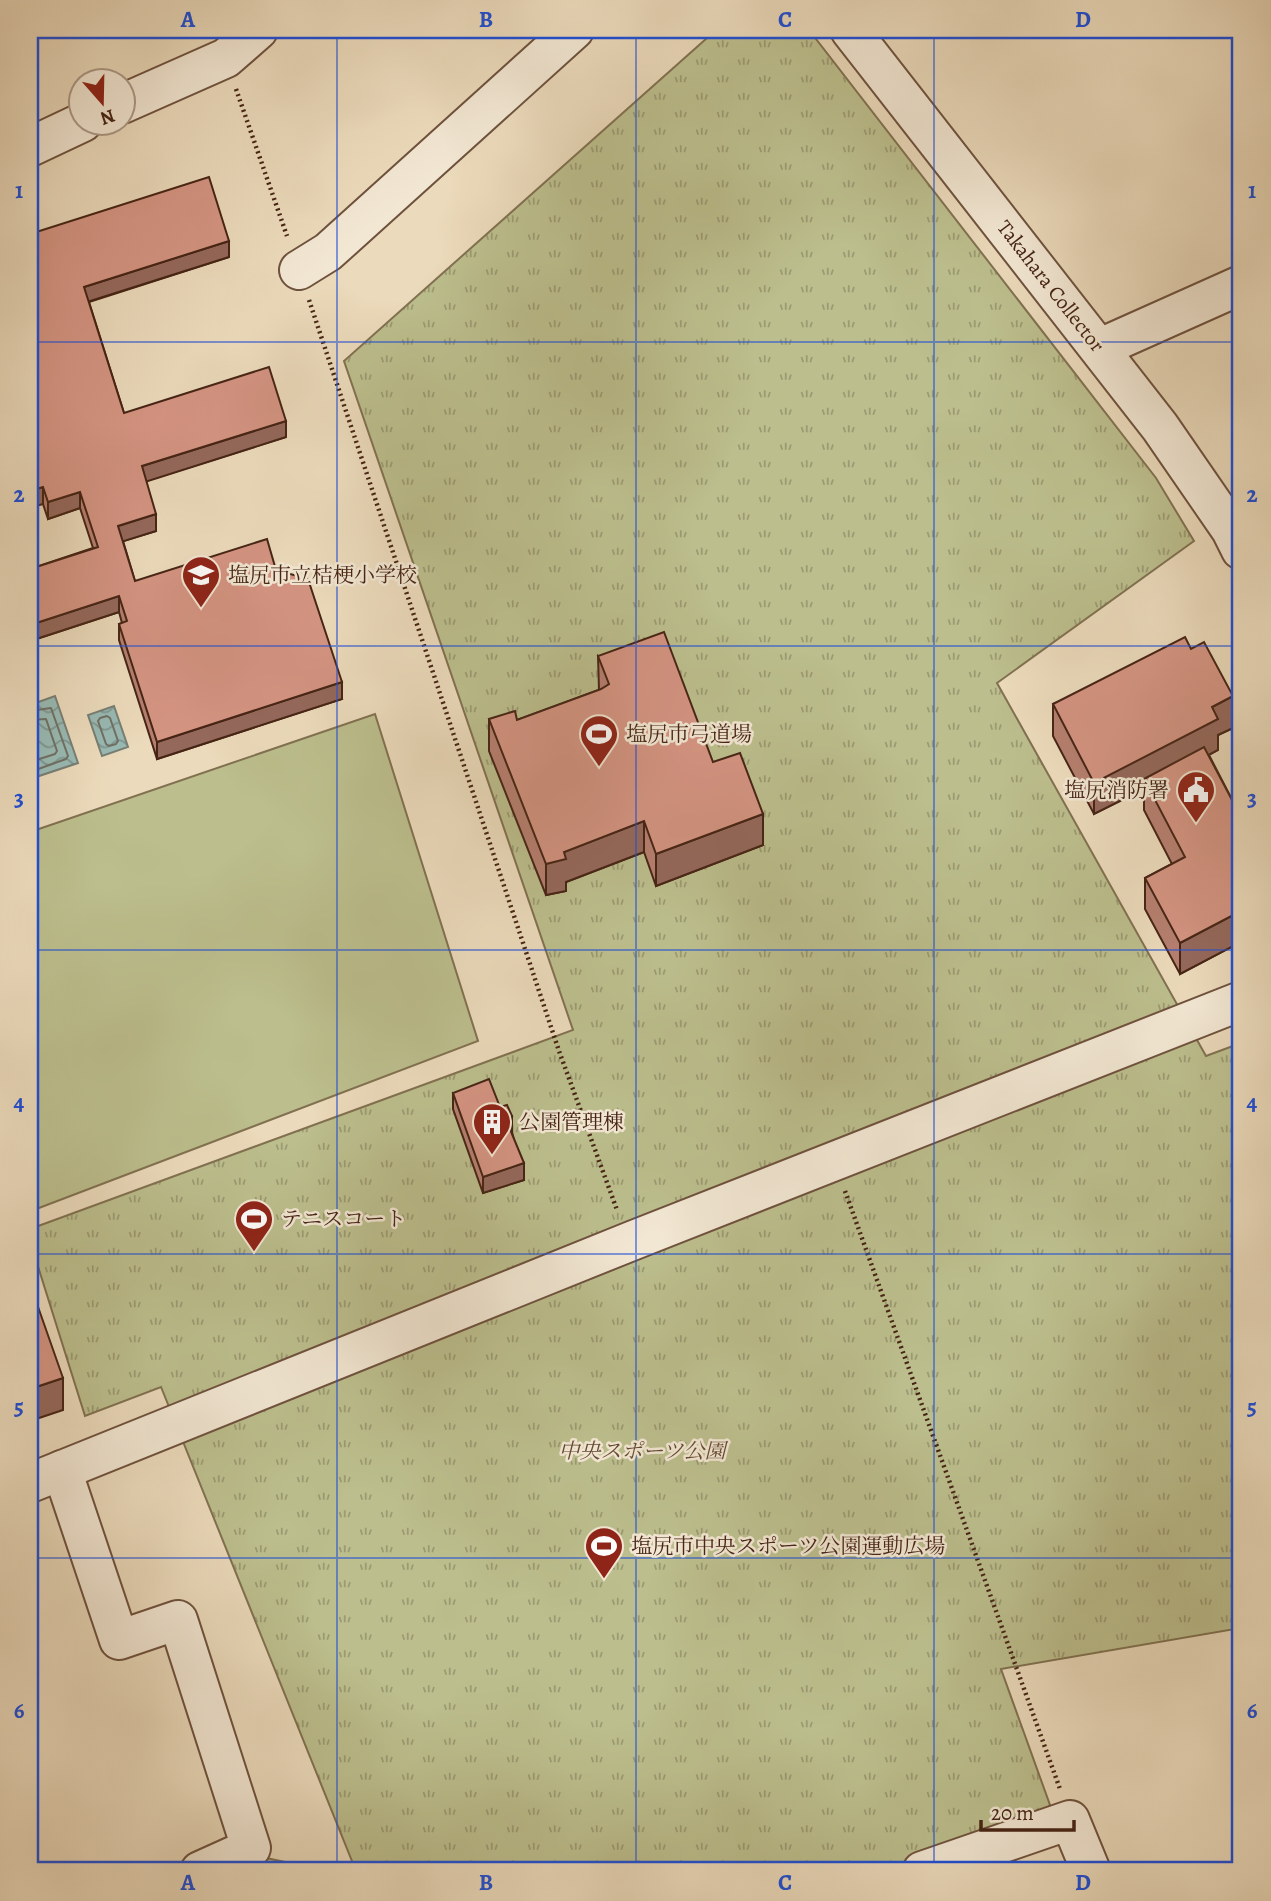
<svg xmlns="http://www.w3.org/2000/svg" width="1271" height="1901" viewBox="0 0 1271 1901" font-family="Alegreya,'Noto Serif JP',serif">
  <defs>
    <pattern id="park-tufts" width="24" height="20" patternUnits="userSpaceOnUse" patternTransform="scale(1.75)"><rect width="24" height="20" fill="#bcbe8d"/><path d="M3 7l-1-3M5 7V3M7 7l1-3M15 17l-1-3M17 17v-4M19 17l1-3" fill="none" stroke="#9b9a72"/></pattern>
    <pattern id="water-waves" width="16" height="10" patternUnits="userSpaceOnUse" patternTransform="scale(1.75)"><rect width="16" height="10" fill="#98bab4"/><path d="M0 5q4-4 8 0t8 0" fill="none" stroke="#7e9791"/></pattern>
  </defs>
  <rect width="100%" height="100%" fill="#ebdabb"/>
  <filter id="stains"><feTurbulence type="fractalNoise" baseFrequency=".00286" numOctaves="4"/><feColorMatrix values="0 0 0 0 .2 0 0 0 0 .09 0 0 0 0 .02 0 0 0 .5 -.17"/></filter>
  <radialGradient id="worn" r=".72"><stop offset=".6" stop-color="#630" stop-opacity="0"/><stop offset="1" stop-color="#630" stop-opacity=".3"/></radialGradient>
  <polygon fill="#bcbe8d" stroke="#817151" stroke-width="2" points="375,714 478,1041 31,1211 30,832"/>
  <g fill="url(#park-tufts)" stroke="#817151" stroke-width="2">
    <polygon points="716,30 809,30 1156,478 1194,541 997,683 1206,1056 1241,1043 1241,1628 1001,1669 1050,1805 1035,1822 898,1871 356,1871 161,1387 85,1416 30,1241 30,1229 573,1030 344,361"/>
    <polygon points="261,1857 329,1871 230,1871"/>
  </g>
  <g fill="url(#water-waves)" stroke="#777e74" stroke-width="2">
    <polygon points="55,696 78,763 30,779 30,705"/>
    <polygon points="114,706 128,747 102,756 88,715"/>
  </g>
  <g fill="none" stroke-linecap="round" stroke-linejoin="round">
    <g stroke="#6f6f64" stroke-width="2">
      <polyline points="30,711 51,708 68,756 66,759 30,772"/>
      <polygon points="107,716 110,718 118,741 116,744 109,746 106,744 98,721 100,718"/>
      <polyline points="30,720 46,719 57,751 55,754 30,762"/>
    </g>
    <defs>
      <g id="minor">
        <polyline points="850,30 1160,427 1231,530 1241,550"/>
        <polyline points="122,104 226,58 258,30"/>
        <polyline points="30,147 83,122"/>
        <polyline points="299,270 328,252 574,30"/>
        <polyline points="1100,348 1241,285"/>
        <polyline points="62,1470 119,1640 178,1620 251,1848 200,1871"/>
        <polyline points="30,1483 634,1240 1241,1001"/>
        <polyline points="922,1871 1070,1820 1091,1871"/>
      </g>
    </defs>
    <use href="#minor" stroke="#6f523e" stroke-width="42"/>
    <g stroke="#462415" stroke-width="4.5" stroke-dasharray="2 3.5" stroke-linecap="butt">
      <polyline points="236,89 287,236"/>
      <polyline points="309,300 559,1051 617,1210"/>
      <polyline points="845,1191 1060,1789"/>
    </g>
    <use href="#minor" stroke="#f2e7d3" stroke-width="38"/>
  </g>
  <g fill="#b67f70" stroke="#462415" stroke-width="2">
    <polygon points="30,234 229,257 89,302 124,413 286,437 146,481 156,531 123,541 135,581 276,570 342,699 157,759 119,640 119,624 122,623 119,612 30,641 30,569 93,548 80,508 48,519 43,504"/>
    <polygon points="1191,649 1233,728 1218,735 1218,750 1209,755 1241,817 1241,942 1180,974 1145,909 1145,878 1172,864 1144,810 1144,789 1094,814 1053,736 1053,704"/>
    <polygon points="598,656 713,762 763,845 656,886 644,852 566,882 566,891 546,895 489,751 489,719 517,720 599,690"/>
    <polygon points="453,1093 500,1107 512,1116 512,1132 524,1180 483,1193 453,1109"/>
  </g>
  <g fill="#94685b" stroke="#462415" stroke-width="2">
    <polygon points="229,241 229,257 84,303 84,287"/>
    <polygon points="286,421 286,437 142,483 142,466"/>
    <polygon points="43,487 43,504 30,508 30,491"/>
    <polygon points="80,492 80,508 48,519 48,502"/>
    <polygon points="156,514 156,531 118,543 118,526"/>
    <polygon points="119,596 119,612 30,641 30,625"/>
    <polygon points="342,682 342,699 157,759 157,742"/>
    <polygon points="1233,696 1233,728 1218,735 1218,750 1148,787 1144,779 1144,789 1094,814 1094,783 1212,707"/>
    <polygon points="763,814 763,845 656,886 656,854"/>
    <polygon points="644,821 644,852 566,882 566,891 546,895 546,864 564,852"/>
    <polygon points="1241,911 1241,942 1180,974 1180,943"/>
    <polygon points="524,1163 524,1180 483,1193 483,1177"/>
    <polygon points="63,1378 63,1410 30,1421 30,1389"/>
  </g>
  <g fill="#d49482" stroke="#462415" stroke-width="2">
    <polygon points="209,177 229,241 84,287 124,413 269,367 286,421 142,466 156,514 118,526 135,581 267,539 276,570 308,579 342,682 157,742 119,624 127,621 119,596 30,625 30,569 98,547 80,492 48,502 43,487 30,491 30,234"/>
    <polygon points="664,632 713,762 740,753 763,814 656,854 644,821 564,852 566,859 546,864 489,719 515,711 517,720 601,689 609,684 598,656"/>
    <polygon points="1185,637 1191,649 1204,642 1233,696 1212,707 1218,719 1094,783 1053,704"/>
    <polygon points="1204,747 1241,817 1241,911 1180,943 1145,878 1185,857 1144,779"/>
    <polygon points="489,1079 500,1107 507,1105 512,1116 505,1117 524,1163 483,1177 453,1093"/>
    <polygon points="30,1284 63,1378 30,1389"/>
  </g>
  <path fill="none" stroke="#1d4ed8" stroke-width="2" stroke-opacity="0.55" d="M337,30v1841M636,30v1841M934,30v1841M30,342h1211M30,646h1211M30,950h1211M30,1254h1211M30,1558h1211"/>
  <defs>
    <symbol id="school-pin" viewBox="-11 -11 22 30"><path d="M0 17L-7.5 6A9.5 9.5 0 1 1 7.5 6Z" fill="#8f2418" stroke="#f2e7d3"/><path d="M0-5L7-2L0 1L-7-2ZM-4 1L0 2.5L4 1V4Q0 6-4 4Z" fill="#fff"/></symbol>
    <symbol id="stadium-pin" viewBox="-11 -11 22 30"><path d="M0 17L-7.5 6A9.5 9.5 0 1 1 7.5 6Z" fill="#8f2418" stroke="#f2e7d3"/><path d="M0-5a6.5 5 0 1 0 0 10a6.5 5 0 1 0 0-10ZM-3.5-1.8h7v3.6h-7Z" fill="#fff"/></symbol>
    <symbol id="civic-pin" viewBox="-11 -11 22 30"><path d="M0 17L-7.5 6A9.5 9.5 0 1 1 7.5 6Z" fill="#8f2418" stroke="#f2e7d3"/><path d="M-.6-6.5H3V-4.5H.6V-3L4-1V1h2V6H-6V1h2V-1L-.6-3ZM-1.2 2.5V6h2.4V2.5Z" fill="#fff"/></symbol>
    <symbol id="building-pin" viewBox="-11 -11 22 30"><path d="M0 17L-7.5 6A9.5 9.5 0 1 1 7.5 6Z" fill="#8f2418" stroke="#f2e7d3"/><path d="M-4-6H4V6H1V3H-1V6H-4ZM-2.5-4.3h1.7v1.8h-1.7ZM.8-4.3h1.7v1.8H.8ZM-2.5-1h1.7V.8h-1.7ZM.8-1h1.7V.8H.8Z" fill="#fff"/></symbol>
  </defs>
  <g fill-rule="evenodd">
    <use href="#school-pin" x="179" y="553" width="44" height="60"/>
    <use href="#stadium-pin" x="577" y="712" width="44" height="60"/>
    <use href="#civic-pin" x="1174" y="768" width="44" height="60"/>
    <use href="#building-pin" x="470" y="1100" width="44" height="60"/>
    <use href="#stadium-pin" x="232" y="1197" width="44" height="60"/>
    <use href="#stadium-pin" x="582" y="1524" width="44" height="60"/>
  </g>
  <g text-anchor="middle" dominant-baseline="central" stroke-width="5" stroke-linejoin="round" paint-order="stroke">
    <g font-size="21" fill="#462415" stroke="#f2e7d3">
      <text transform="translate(1051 286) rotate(52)">Takahara Collector</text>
    </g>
    <g font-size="21" fill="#462415" stroke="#f2e7d3" text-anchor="start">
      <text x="228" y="575">塩尻市立桔梗小学校</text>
      <text x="626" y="734">塩尻市弓道場</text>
      <text x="1169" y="790" text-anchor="end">塩尻消防署</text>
      <text x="519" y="1122">公園管理棟</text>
      <text x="281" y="1219">テニスコート</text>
      <text x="631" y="1546">塩尻市中央スポーツ公園運動広場</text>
    </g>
    <g font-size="21" font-style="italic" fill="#644a33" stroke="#f2e7d3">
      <text x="642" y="1451">中央スポーツ公園</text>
    </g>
  </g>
  <rect width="1271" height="1901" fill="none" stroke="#ebdabb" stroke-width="77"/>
  <g transform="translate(102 102) rotate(160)"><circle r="33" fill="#f2e7d3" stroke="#ad9987" stroke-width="2"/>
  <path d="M0-5L12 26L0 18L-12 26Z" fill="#8f2418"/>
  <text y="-10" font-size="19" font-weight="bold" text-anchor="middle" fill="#462415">N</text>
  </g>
  <path d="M981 1820v10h93v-10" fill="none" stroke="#462415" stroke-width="3.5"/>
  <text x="991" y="1820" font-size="21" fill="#462415" stroke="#f2e7d3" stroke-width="5" paint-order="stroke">20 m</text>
  <rect x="38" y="38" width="1194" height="1824" fill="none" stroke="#1d4ed8" stroke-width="2.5"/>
  <g font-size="23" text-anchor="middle" font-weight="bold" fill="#1d4ed8">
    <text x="188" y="27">A</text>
    <text x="486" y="27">B</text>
    <text x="785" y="27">C</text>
    <text x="1083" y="27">D</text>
    <text x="19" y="198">1</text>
    <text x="1252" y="198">1</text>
    <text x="19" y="502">2</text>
    <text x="1252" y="502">2</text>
    <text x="19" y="806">3</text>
    <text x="1252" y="806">3</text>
    <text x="19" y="1110">4</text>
    <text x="1252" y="1110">4</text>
    <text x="19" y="1414">5</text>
    <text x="1252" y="1414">5</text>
    <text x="19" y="1718">6</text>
    <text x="1252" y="1718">6</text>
    <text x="188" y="1890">A</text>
    <text x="486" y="1890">B</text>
    <text x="785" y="1890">C</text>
    <text x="1083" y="1890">D</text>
  </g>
  <rect width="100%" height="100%" filter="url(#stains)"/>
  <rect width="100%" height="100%" fill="url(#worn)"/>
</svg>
